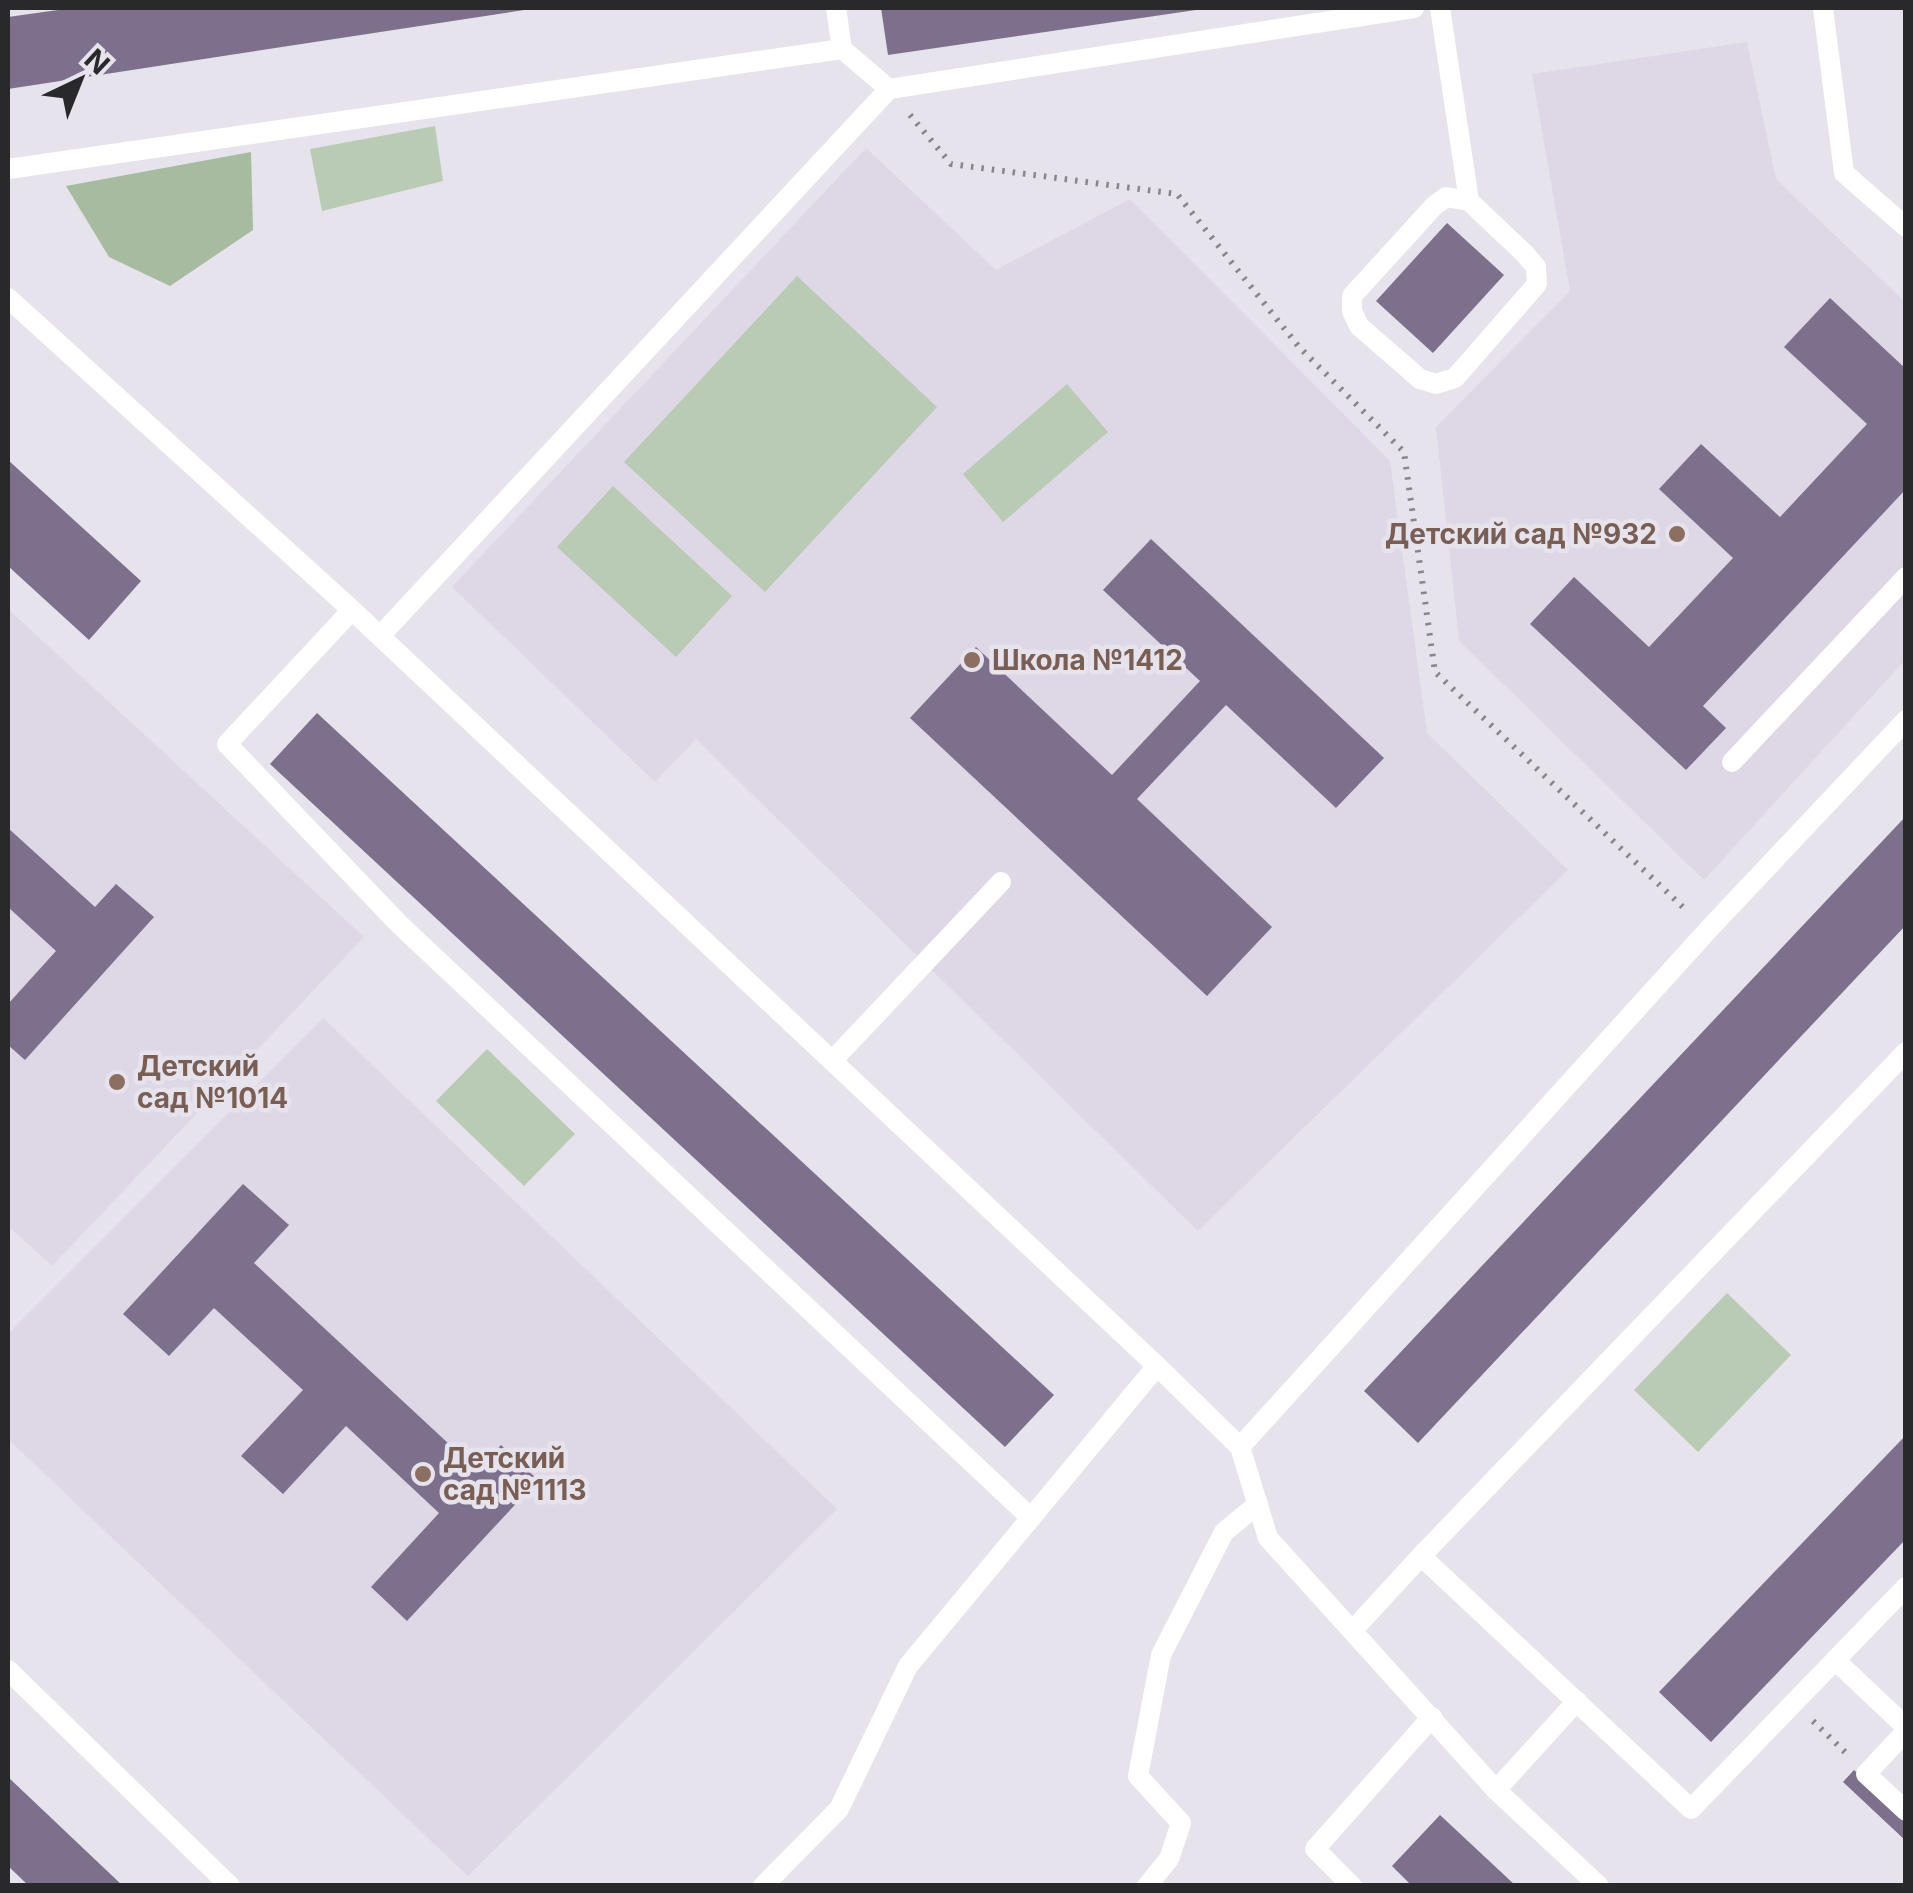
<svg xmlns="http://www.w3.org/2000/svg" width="1913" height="1893" viewBox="0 0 1913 1893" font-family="Inter,sans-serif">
  <rect width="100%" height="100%" fill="#e7e3ec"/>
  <g fill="#ded7e6">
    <polygon points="1747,42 1776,179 1905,302 1905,660 1704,880 1459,641 1436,427 1570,291 1532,74"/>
    <polygon points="866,148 996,270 1130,199 1390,461 1427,733 1568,870 1198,1231 696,739 655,782 452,587"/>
    <polygon points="8,609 364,937 52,1266 8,1226"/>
    <polygon points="323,1018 837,1509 468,1876 8,1439 8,1334"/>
  </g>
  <g fill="#b9cbb4">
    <polygon points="435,126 443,181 322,211 310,149"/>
    <polygon points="797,276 937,407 765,592 624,462"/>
    <polygon points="1067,384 1108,432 1003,522 963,474"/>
    <polygon points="613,486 732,596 676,657 557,547"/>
    <polygon points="487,1049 575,1134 524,1186 436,1101"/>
    <polygon points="1727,1293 1791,1355 1698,1452 1634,1390"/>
  </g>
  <polygon fill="#a6bba0" points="251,152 253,230 170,286 109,257 66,186"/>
  <g fill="#7d708c">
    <polygon points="72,8 524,8 524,10 8,89 8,17"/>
    <polygon points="881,8 1196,8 1196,10 888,55"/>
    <polygon points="1447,223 1504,275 1433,353 1376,301"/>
    <polygon points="1830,298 1906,369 1906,489 1703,706 1726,728 1686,770 1530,624 1574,577 1649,647 1733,558 1659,489 1701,444 1780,517 1867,424 1784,347"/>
    <polygon points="8,460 141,581 89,640 8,566"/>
    <polygon points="1151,539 1384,758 1336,808 1226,705 1137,799 1272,927 1207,996 910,718 976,647 1112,775 1200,681 1103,590"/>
    <polygon points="317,713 1054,1395 1005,1447 270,764"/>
    <polygon points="1906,816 1906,925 1418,1443 1364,1391"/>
    <polygon points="8,828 95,907 116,884 154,917 25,1060 8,1045 8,1004 56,951 8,907"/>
    <polygon points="243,1184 289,1225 254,1263 477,1470 501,1445 538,1480 407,1621 371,1587 439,1513 346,1426 283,1494 241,1456 303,1390 214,1308 169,1356 123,1314"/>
    <polygon points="1906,1435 1906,1539 1711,1742 1659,1692"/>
    <polygon points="1854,1770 1896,1809 1906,1799 1906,1841 1843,1782"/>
    <polygon points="8,1777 123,1886 29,1886 8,1866"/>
    <polygon points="1440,1815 1516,1886 1412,1886 1392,1866"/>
  </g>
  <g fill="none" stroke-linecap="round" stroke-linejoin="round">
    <g stroke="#88868c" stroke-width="6" stroke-dasharray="2.5 8" stroke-linecap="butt">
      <polyline points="910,115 951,164 1177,194 1299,347 1404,452 1435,672 1688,912"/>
      <polyline points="1813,1721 1847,1754"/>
    </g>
    <g stroke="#fff" stroke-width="20">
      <polyline points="836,8 842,49 889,89 1414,8"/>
      <polyline points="1440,8 1469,201 1525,254 1536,267 1537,284 1455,378 1436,384 1420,379 1359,326 1352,311 1352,296 1434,206 1446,197 1469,201"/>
      <polyline points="1823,8 1844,173 1906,227"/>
      <polyline points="8,169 842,49"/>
      <polyline points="8,298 352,610 1157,1366 1240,1447 1268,1538 1496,1790 1599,1886"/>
      <polyline points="352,610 227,744 399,924 1031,1518"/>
      <polyline points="380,636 889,89"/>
      <polyline points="1732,762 1906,577"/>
      <polyline points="832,1061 1001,882"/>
      <polyline points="1240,1447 1708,930 1906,720"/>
      <polyline points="1421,1556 1691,1809 1906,1587"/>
      <polyline points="1353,1630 1421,1556 1906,1052"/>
      <polyline points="1835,1660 1906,1727"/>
      <polyline points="8,1670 230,1886"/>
      <polyline points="1906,1731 1866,1774 1906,1811"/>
      <polyline points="1496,1790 1577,1701"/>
      <polyline points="763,1886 839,1809 908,1666 1157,1366"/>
      <polyline points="1147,1886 1169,1859 1181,1823 1138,1776 1161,1655 1224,1532 1258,1504"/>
      <polyline points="1352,1886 1315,1849 1432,1717"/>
    </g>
  </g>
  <g fill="#8d6e63" stroke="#e7e3ec" stroke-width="4">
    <circle cx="1677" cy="534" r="10"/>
    <circle cx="972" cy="660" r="10"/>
    <circle cx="117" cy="1082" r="10"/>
    <circle cx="423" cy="1474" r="10"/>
  </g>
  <g text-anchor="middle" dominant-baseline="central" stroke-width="9" stroke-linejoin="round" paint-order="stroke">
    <g font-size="28" font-weight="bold" fill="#785e54" stroke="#e7e3ec" text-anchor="start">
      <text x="1657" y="534" text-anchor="end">Детский сад №932</text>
      <text x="992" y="660">Школа №1412</text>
      <text x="137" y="1066">Детский<tspan x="137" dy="32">сад №1014</tspan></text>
      <text x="443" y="1458">Детский<tspan x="443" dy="32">сад №1113</tspan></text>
    </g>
  </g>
  <rect width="1913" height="1893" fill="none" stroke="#29282b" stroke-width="20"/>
  <g transform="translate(80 80) rotate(43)" stroke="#e7e3ec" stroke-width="8" paint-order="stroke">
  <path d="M0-8L18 38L0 25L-18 38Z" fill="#29282b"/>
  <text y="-15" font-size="28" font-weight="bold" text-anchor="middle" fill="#29282b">N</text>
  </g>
</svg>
